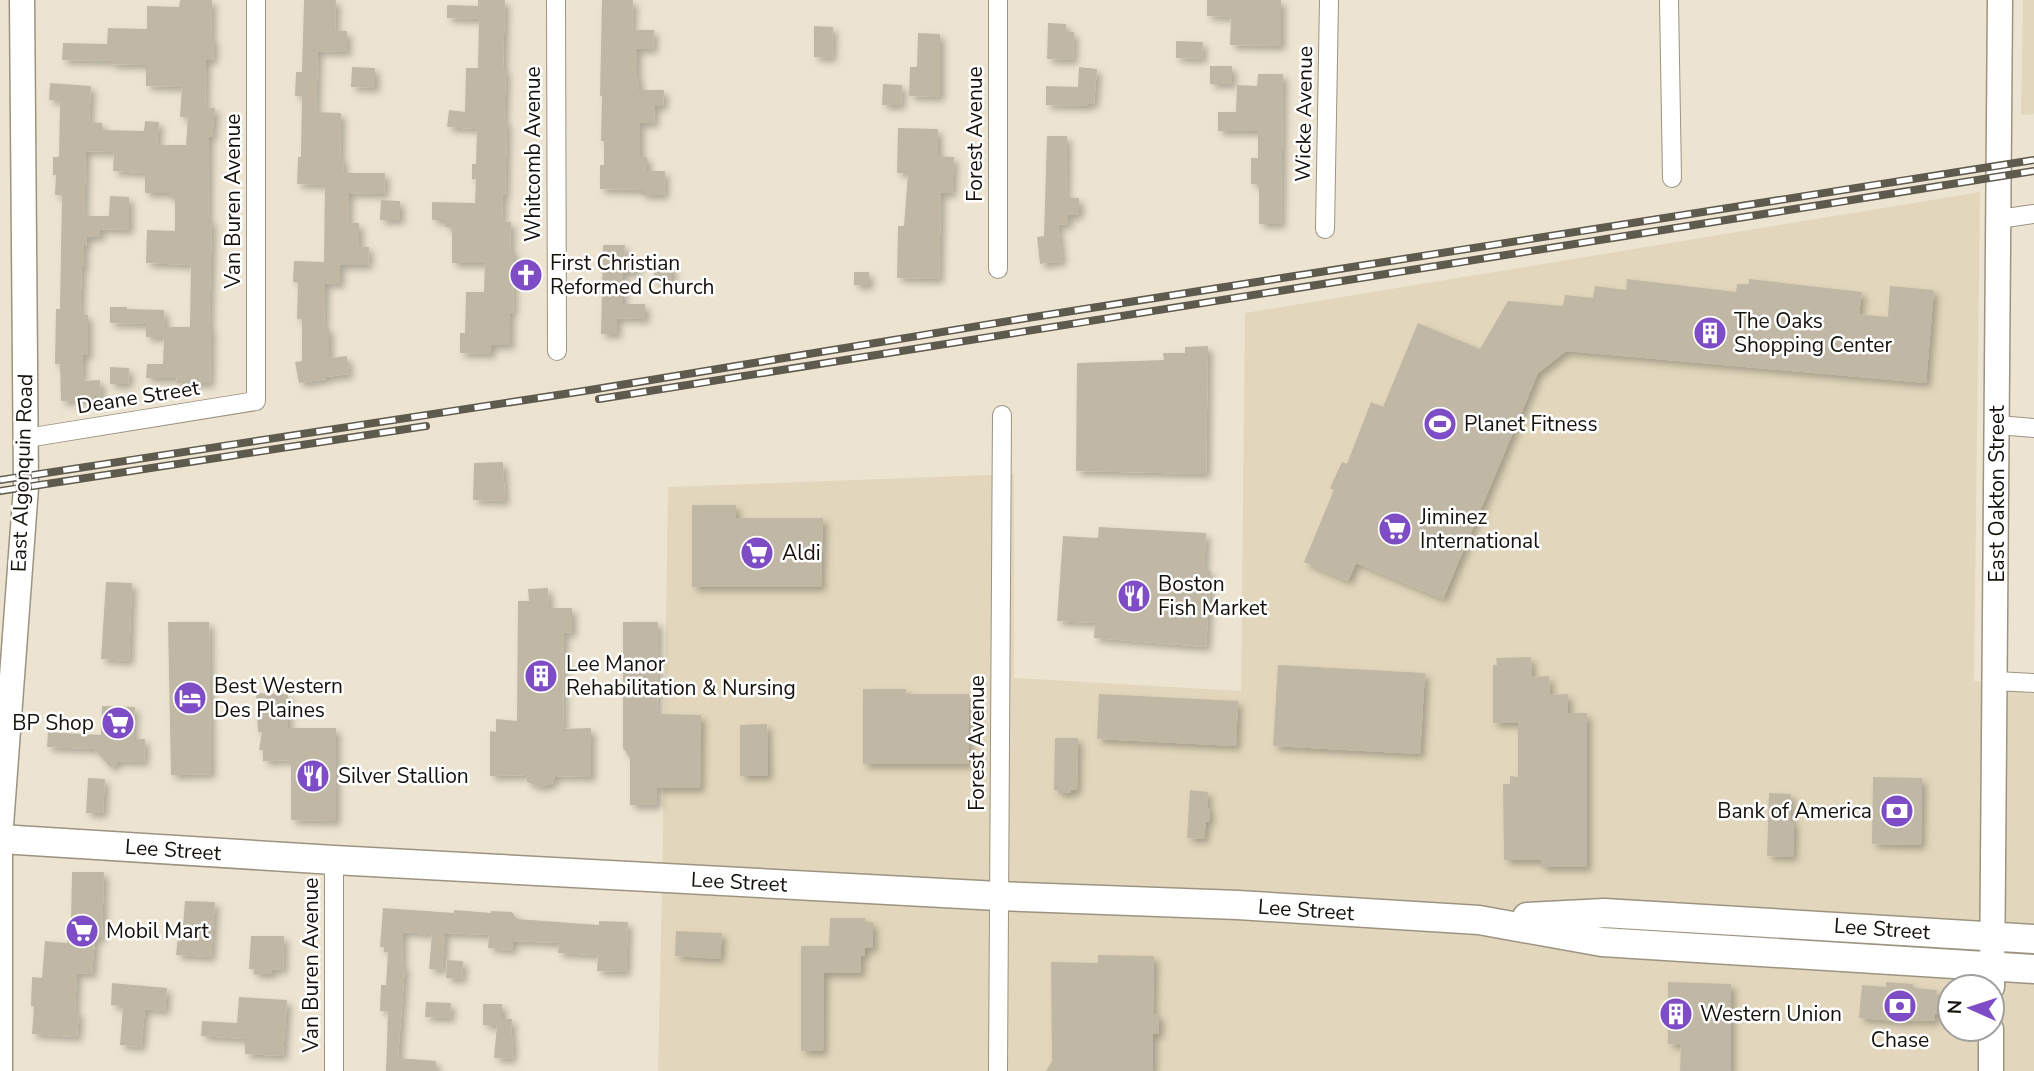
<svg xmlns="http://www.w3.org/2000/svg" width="2034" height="1071" viewBox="0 0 2034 1071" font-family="'Nunito Sans',sans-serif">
  <defs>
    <filter id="shadow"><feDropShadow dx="4.5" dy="4.5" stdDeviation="3.5" flood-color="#0004"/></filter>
  </defs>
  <rect width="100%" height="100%" fill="#ece4d0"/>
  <g fill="#e2d7bc" fill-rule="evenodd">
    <polygon points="2023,0 2034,0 2034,114 2021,115"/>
    <path d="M1980,192l-6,489 60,3v387h-1376l4,-178 6,-406 346,-13v204l227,13 4,-378zM1950,987h42v42h-42z"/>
  </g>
  <g fill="#c0b8a4" filter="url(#shadow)">
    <polygon points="180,0 212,0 211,39 214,39 213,60 206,60 205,107 215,108 212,137 209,136 208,220 212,220 209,327 211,327 210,383 176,383 177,378 146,378 147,364 163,364 164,337 146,337 146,324 110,323 110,307 127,307 127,309 164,310 165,327 190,327 191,265 146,263 147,230 175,231 175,197 169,197 169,193 145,193 145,173 113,171 114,152 86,151 84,216 109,216 110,196 129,197 129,230 100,229 100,237 87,237 86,246 84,246 84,267 82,267 80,315 88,315 88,355 83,355 82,381 100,380 101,396 94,396 94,400 61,401 60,364 55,364 56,309 60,309 62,195 55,195 56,175 53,175 53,157 59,157 60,101 49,100 50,83 91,86 89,122 102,123 102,130 144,131 145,121 159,122 157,145 186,145 188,117 180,117 182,87 146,86 146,65 111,64 111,61 62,60 63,43 107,44 108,28 147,29 147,6 179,7"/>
    <polygon points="304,0 336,0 335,31 347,31 347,52 318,51 316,112 341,113 340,159 344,159 343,173 385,173 384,194 349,193 348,223 359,223 359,246 369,247 368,265 340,265 340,284 325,283 324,328 329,328 329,358 347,356 349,374 326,377 326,379 299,383 295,362 302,361 302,319 297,319 298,283 293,282 294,261 324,262 325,185 297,184 298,157 301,157 302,96 295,96 296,72 302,72"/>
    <polygon points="478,0 505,0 503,69 506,69 504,122 507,122 505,195 503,195 502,221 511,222 510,250 514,250 513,313 510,312 510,345 491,345 491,354 460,353 460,333 465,333 466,292 484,292 485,263 452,263 452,227 445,227 445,220 432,220 432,202 475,203 476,179 472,179 472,164 476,164 477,129 447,127 449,110 465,112 466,68 478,68 479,19 447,18 447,5 478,6"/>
    <polygon points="602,0 633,0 632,30 654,30 653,49 637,49 637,77 639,77 639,90 664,90 663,106 655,106 654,123 640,123 640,156 647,157 647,171 665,171 664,195 642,195 642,190 600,189 600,165 604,165 604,141 601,141 602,96 600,96"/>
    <polygon points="1207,0 1281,0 1281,46 1230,45 1231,17 1207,16"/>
    <polygon points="1048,23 1066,24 1066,32 1074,32 1073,60 1047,59"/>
    <polygon points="814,26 833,27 832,58 814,57"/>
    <polygon points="918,33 940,34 940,97 909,96 910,67 917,67"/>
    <polygon points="1176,41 1203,42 1202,59 1176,58"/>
    <rect x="1210" y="66" width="22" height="18"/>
    <polygon points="352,67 375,68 375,88 351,87"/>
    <polygon points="1079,67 1097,69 1094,104 1088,103 1088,106 1046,105 1046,86 1078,87"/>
    <polygon points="1258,74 1283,74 1281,224 1259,224 1259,184 1251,184 1251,158 1258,158 1258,131 1218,131 1218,112 1236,112 1237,85 1257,86"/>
    <polygon points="883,84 902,85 901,105 882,105"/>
    <polygon points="898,128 938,129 938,156 954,157 952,193 941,193 939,279 897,278 898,226 904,226 908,173 897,173"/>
    <polygon points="1047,136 1067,136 1066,198 1079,198 1079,215 1068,215 1068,225 1058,224 1062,261 1040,264 1037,237 1044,236"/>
    <polygon points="381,200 400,201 400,220 380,220"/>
    <polygon points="603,245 625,245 624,259 638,259 637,272 623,272 623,304 645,304 645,319 617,318 617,334 601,334"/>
    <polygon points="654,263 672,264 672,281 654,281"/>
    <rect x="854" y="272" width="15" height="13"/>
    <polygon points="1627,279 1736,292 1737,284 1749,284 1749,279 1862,292 1859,314 1888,317 1890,286 1934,290 1926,383 1566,351 1538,373 1443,599 1356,563 1348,581 1304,562 1334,490 1330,488 1342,462 1347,464 1371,402 1383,407 1418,323 1480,349 1508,301 1563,306 1565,295 1593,298 1595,286 1626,290"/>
    <polygon points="1208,346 1206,474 1076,471 1077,363 1164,360 1163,353 1185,353 1185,347"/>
    <polygon points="110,367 129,368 128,384 110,384"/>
    <polygon points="503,462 505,501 473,500 474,463"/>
    <polygon points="692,505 736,505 736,518 823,518 821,587 692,587"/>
    <polygon points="1099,527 1206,533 1204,571 1211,571 1206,647 1094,638 1095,623 1057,621 1063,536 1098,538"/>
    <polygon points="106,582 132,583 129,661 101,659"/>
    <polygon points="548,588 549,608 572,608 572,633 564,632 563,729 591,728 591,777 555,776 553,783 540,787 527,782 526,775 490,776 490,731 496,732 496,719 517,721 518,601 529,601 528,589"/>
    <polygon points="168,622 209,622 211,774 171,775"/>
    <polygon points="623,622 658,622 657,714 701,715 700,788 657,788 657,805 630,805 630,758 623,748"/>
    <polygon points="1531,657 1532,677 1549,676 1550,695 1568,694 1568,713 1587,713 1587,867 1541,867 1541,860 1504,860 1503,784 1510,784 1510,776 1518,777 1518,723 1493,723 1493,665 1497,665 1496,658"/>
    <polygon points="1278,665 1425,673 1420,754 1273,746"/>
    <polygon points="863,689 906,689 906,694 969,694 969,764 863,764"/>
    <polygon points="256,693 288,694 288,728 336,728 336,821 291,820 291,760 263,761 263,750 259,750 262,732 258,732"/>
    <polygon points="1099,694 1238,701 1236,746 1097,739"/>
    <polygon points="102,706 135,707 133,739 145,739 144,762 119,761 111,768 94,749 47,747 48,732 101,735"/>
    <polygon points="767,724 768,776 740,776 740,725"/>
    <polygon points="1055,738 1078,738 1077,790 1071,790 1071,793 1058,793 1058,790 1054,790"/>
    <polygon points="1873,777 1922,778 1921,845 1872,844"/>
    <polygon points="88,778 105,779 103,813 86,813"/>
    <polygon points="1190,790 1208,792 1207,808 1210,808 1209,822 1206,822 1204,839 1187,838"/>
    <polygon points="1769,793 1791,794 1790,821 1794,821 1793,857 1767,856"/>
    <polygon points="72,872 104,872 102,937 97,937 97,939 95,939 92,974 77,973 75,1012 79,1012 77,1037 32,1034 34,1007 31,1006 32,977 42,978 45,941 67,943 68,923 71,923"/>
    <polygon points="185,901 215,902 211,957 176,955 179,926 183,926"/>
    <polygon points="383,908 454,913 454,910 491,913 491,911 512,912 517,919 599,925 599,921 628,922 626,972 597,971 598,955 558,953 559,943 513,941 513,950 488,948 489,935 445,933 442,970 429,969 432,934 403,932 402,965 405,965 398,1058 436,1061 436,1071 386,1071 388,1011 380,1011 381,985 386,985 388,952 384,952 384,947 380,947"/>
    <polygon points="830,918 865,918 865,922 873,922 873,948 865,948 865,956 861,955 861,973 824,973 823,1051 801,1051 801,946 829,946"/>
    <polygon points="676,931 722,933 720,959 675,956"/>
    <polygon points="251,936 284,936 283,970 272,969 272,974 254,974 254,969 249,969"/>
    <polygon points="1098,955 1154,956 1153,1014 1159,1014 1159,1034 1153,1034 1153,1071 1046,1071 1052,1061 1051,962 1098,963"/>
    <polygon points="447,960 463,961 462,979 446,978"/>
    <polygon points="1668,982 1731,984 1731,1071 1680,1071 1681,1045 1668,1044"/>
    <polygon points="1886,982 1913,984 1913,988 1937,990 1936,998 1940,998 1938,1014 1935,1013 1935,1021 1907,1020 1907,1022 1859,1018 1862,985 1886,987"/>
    <polygon points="112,983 167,988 165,1011 145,1009 141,1047 120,1045 123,1006 111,1005"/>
    <polygon points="239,997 287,1000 283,1056 245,1054 245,1039 201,1036 202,1021 237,1023"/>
    <polygon points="426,1002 451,1003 450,1018 425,1017"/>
    <polygon points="483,1004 502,1004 502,1019 512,1019 511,1037 513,1037 512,1059 494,1058 497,1025 483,1025"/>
  </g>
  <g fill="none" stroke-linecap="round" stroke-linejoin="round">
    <defs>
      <g id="street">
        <polyline points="556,0 557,351"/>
        <polyline points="1669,0 1672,178"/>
        <polyline points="1999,219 2034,214"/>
        <polyline points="1325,229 1329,0"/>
        <polyline points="998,269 998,0"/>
        <polyline points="1998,425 2034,428"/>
        <polyline points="27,438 256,401 256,0"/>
        <polyline points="1996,681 2034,683"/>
        <polyline points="334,1071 334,860"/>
        <polyline points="998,1071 1002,415"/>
      </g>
      <g id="secondary">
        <polyline points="1992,987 2000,0"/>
        <polyline points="0,1071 0,839 26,487 22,0"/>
        <polyline points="1991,1071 1991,1029"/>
      </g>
      <g id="primary">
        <polyline points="0,839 334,860 998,896 1238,905 1479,920 1602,942 2034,969"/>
        <polyline points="1527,917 1604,913 2034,939"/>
      </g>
    </defs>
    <use href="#street" stroke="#9c9481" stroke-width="20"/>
    <use href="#secondary" stroke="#9c9481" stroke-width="27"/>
    <use href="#primary" stroke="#9c9481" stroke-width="31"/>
    <use href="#street" stroke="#fff" stroke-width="18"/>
    <use href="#secondary" stroke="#fff" stroke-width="24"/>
    <use href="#primary" stroke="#fff" stroke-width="28"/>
    <defs>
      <g id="rail">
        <polyline points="599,399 2034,171"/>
        <polyline points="0,480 584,391 1021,319 2034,160"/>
        <polyline points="0,491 426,426"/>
      </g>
    </defs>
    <use href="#rail" stroke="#5f5a4e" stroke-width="8"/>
    <use href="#rail" stroke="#fff" stroke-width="5" stroke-dasharray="16" stroke-linecap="butt"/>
  </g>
  <defs>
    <symbol id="church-disc" viewBox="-11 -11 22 22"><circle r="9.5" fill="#7e4cc4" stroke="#fff"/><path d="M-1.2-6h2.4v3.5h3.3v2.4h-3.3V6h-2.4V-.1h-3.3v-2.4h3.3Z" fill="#fff"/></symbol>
    <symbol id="building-disc" viewBox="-11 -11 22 22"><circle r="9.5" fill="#7e4cc4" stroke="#fff"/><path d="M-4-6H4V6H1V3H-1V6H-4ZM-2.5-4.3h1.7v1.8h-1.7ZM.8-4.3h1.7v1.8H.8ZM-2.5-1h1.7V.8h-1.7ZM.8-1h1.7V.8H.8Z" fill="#fff"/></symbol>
    <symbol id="stadium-disc" viewBox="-11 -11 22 22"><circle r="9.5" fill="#7e4cc4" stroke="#fff"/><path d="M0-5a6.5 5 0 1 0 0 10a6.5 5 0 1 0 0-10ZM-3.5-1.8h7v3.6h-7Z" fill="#fff"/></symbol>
    <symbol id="supermarket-disc" viewBox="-11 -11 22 22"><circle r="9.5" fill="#7e4cc4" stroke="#fff"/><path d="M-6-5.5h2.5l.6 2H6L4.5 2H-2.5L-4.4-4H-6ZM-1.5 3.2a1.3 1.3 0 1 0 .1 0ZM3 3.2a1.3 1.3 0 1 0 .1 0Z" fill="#fff"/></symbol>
    <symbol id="restaurant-disc" viewBox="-11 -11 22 22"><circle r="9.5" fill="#7e4cc4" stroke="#fff"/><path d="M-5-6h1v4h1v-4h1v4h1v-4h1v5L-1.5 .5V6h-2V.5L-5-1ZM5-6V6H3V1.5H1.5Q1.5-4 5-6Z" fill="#fff"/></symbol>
    <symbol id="hotel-disc" viewBox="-11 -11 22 22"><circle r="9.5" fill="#7e4cc4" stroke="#fff"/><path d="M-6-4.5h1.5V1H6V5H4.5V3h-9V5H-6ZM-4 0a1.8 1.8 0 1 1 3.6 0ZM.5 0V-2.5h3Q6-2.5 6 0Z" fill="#fff"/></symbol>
    <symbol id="bank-disc" viewBox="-11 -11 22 22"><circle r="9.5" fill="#7e4cc4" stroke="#fff"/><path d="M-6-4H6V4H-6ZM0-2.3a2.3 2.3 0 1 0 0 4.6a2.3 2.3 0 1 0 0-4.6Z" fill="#fff"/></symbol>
  </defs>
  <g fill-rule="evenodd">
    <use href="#church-disc" x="507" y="256" width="38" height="38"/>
    <use href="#building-disc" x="1691" y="314" width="38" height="38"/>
    <use href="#stadium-disc" x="1421" y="405" width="38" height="38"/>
    <use href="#supermarket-disc" x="1376" y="510" width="38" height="38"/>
    <use href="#supermarket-disc" x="738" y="534" width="38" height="38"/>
    <use href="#restaurant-disc" x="1115" y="577" width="38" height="38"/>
    <use href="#building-disc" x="522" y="657" width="38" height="38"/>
    <use href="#hotel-disc" x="171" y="679" width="38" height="38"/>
    <use href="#supermarket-disc" x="99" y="704" width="38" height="38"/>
    <use href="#restaurant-disc" x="294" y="757" width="38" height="38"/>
    <use href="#bank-disc" x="1878" y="792" width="38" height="38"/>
    <use href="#supermarket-disc" x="63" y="912" width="38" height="38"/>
    <use href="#bank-disc" x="1881" y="987" width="38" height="38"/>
    <use href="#building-disc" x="1657" y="995" width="38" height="38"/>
  </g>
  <g text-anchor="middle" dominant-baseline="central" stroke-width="5" stroke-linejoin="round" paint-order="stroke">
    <g font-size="21" fill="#15120b" stroke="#fff">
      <text transform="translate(1304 114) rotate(-89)">Wicke Avenue</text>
      <text transform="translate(975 134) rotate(-90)">Forest Avenue</text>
      <text transform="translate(533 154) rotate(-90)">Whitcomb Avenue</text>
      <text transform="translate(233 201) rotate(-90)">Van Buren Avenue</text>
      <text transform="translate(138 397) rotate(-9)">Deane Street</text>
      <text transform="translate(22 473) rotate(-88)">East Algonquin Road</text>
      <text transform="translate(1997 494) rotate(-90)">East Oakton Street</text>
      <text transform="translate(977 743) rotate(-90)">Forest Avenue</text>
      <text transform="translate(173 850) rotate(4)">Lee Street</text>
      <text transform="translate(739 882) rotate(3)">Lee Street</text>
      <text transform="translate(1306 910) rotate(4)">Lee Street</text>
      <text transform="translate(1882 929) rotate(4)">Lee Street</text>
      <text transform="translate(311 965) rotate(-90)">Van Buren Avenue</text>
    </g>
    <g font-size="21" fill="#15120b" stroke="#fff" text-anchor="start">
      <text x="550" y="263">First Christian<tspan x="550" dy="24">Reformed Church</tspan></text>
      <text x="1734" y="321">The Oaks<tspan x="1734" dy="24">Shopping Center</tspan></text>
      <text x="1464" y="424">Planet Fitness</text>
      <text x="1420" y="517">Jiminez<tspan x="1420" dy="24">International</tspan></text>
      <text x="782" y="553">Aldi</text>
      <text x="1158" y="584">Boston<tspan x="1158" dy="24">Fish Market</tspan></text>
      <text x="566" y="664">Lee Manor<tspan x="566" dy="24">Rehabilitation &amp; Nursing</tspan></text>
      <text x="214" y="686">Best Western<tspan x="214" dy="24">Des Plaines</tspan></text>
      <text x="94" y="723" text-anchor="end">BP Shop</text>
      <text x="338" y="776">Silver Stallion</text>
      <text x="1872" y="811" text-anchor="end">Bank of America</text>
      <text x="106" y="931">Mobil Mart</text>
      <text x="1700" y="1014">Western Union</text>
      <text x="1900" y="1040" text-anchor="middle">Chase</text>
    </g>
  </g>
  <g transform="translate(1971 1008) rotate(273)"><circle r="33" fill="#ffffff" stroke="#a1a09d" stroke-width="2"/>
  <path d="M0-5L12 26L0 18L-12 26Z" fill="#7e4cc4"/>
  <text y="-10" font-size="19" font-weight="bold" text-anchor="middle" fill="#15120b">N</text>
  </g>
</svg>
